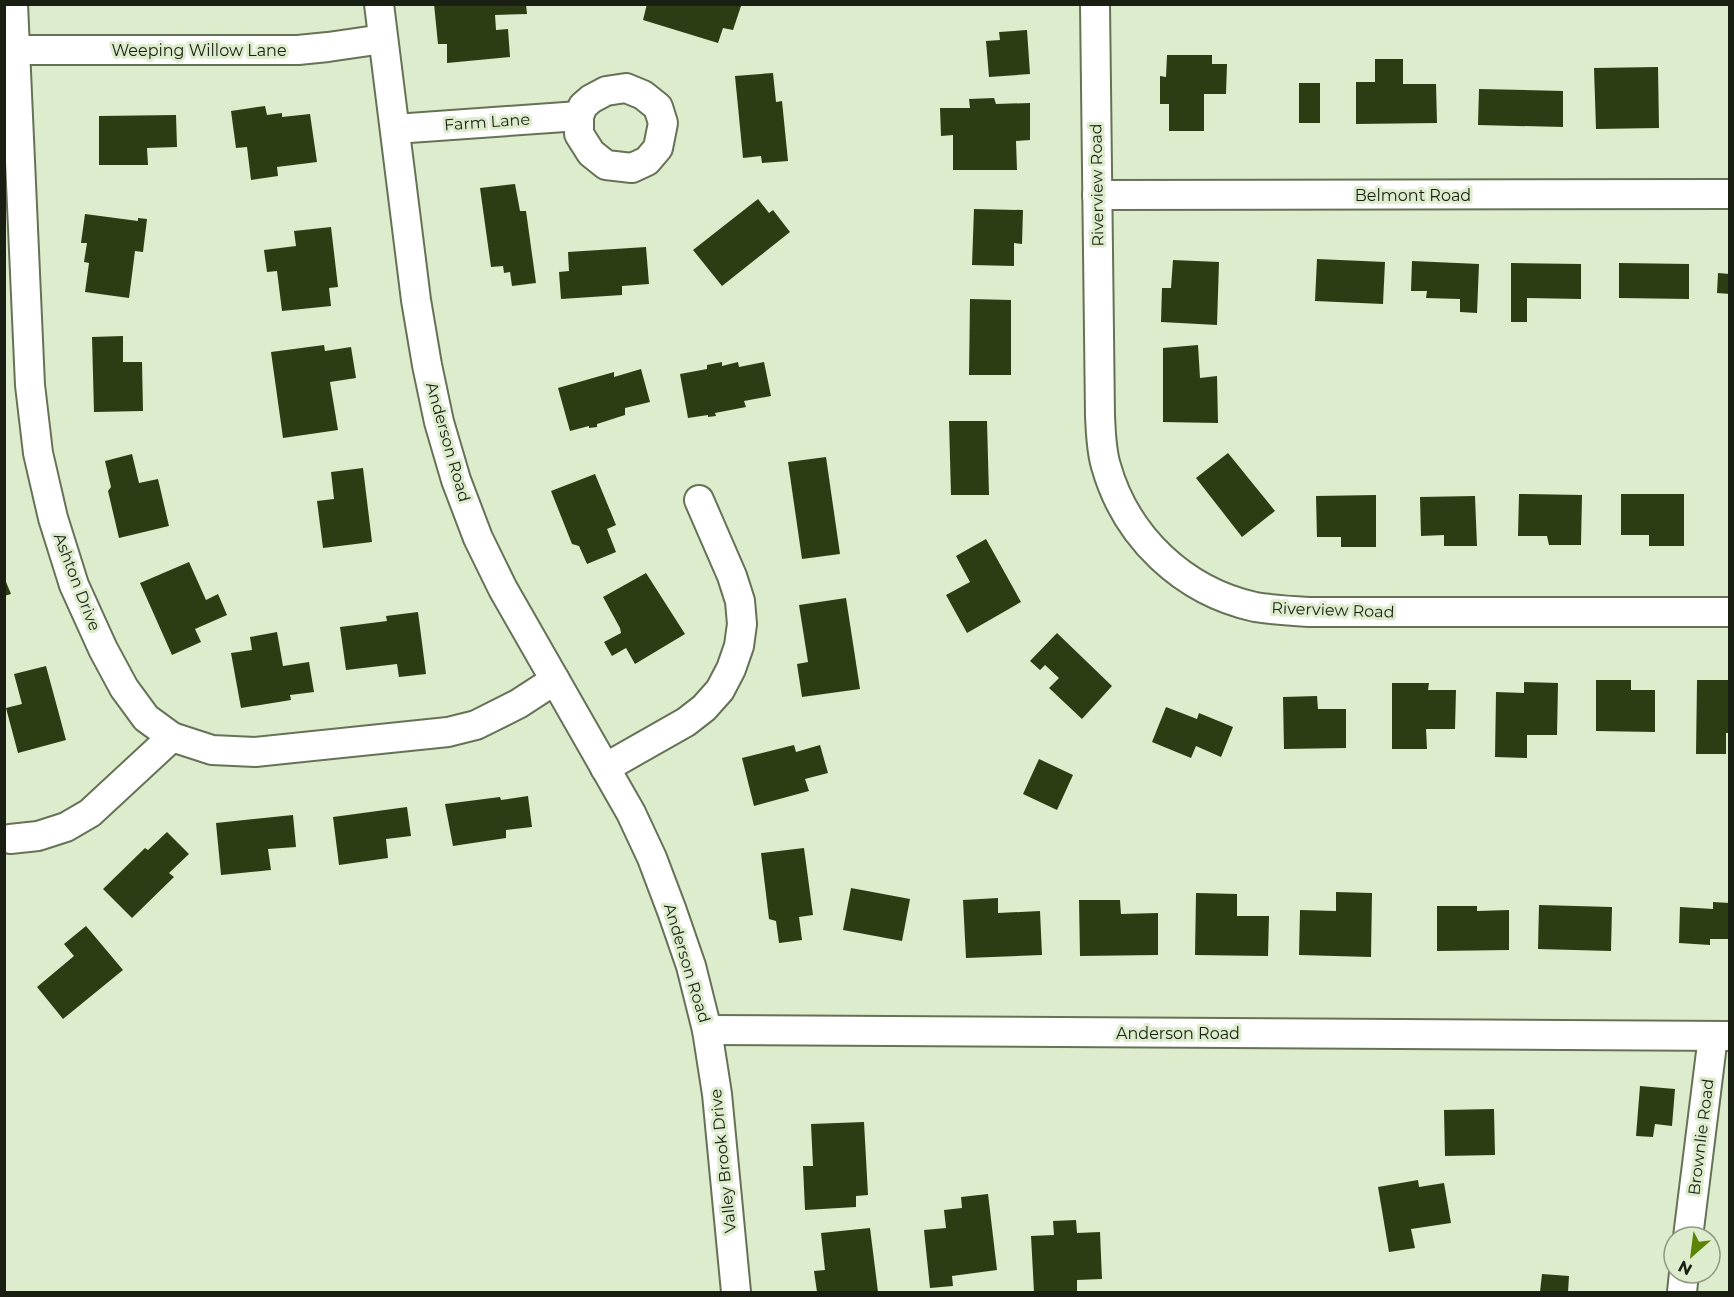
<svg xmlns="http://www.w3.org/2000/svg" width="1734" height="1297" viewBox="0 0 1734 1297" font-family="Montserrat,sans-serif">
  <rect width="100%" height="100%" fill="#ddeccc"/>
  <g fill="#2d3d13">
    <polygon points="434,4 526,4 527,14 495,15 496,30 508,29 510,57 447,63 447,44 438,44"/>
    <polygon points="647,4 737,4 741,6 733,30 723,28 718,43 643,20"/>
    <polygon points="1027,30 1030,74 989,77 986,41 1000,40 999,32"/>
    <polygon points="1167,55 1212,55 1212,64 1227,64 1226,94 1204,94 1204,131 1169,131 1169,104 1160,104 1160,76 1166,77"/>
    <polygon points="1375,59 1403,59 1403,84 1436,84 1437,123 1356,124 1356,82 1375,82"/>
    <polygon points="1658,67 1659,128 1596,129 1594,68"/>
    <polygon points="773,73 776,102 782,101 788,161 762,163 761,156 743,158 735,76"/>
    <rect x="1299" y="83" width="21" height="40"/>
    <polygon points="1479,89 1563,91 1563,127 1478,125"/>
    <polygon points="994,98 996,104 1030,103 1030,140 1016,141 1017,170 953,170 953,135 941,136 940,108 970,108 969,99"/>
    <polygon points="265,106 267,115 282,113 282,117 310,114 317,162 277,167 278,176 251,180 247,147 236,148 231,111"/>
    <polygon points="176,115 177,147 147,148 148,165 99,165 99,116"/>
    <polygon points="515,184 520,211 526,211 536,283 512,286 510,272 504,273 503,266 491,267 480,188"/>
    <polygon points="758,199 769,213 773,210 790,232 722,286 693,250"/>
    <polygon points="974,209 1023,210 1022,244 1014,243 1014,266 972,265"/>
    <polygon points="85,214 138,221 138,218 147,219 143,252 135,251 129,298 85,292 89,263 84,262 87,243 81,243"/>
    <polygon points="331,227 338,287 329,288 331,306 282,311 277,271 267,272 264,250 296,246 294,231"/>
    <polygon points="646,247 649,284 622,286 622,295 561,299 559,272 569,271 568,252"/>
    <polygon points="1317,259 1385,262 1383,304 1315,301"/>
    <polygon points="1173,260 1219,262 1217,325 1161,322 1162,288 1171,288"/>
    <polygon points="1412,261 1479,264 1477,313 1460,312 1460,299 1426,298 1427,291 1411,291"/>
    <polygon points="1511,263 1581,264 1581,299 1527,298 1527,322 1511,322"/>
    <polygon points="1619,263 1689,264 1689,299 1619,298"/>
    <polygon points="1718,273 1730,274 1730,294 1717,293"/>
    <polygon points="970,299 1011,300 1011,375 969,375"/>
    <polygon points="123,336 123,362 142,362 143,411 94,412 92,337"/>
    <polygon points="324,345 325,351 351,347 356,378 330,382 338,430 283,438 271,352"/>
    <polygon points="1198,345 1200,378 1217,376 1218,423 1163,422 1163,348"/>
    <polygon points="722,362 722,366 738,362 739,367 764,362 771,396 744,401 746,407 715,413 716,416 708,417 708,415 688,418 680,374 707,369 707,365"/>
    <polygon points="641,369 650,402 625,408 625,415 597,424 597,427 589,428 589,426 570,431 558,388 614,372 614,377"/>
    <polygon points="949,421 987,421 989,495 951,495"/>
    <polygon points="1228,453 1275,511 1242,537 1196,478"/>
    <polygon points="132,454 139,483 158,479 169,526 119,538 108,491 111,487 105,461"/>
    <polygon points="826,457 840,554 802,559 788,462"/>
    <polygon points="363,468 372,542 323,548 317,501 334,499 331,472"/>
    <polygon points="595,474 616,525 607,529 616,552 587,564 579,546 572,544 551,491"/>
    <polygon points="1519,494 1582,495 1581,545 1549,545 1547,536 1518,536"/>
    <polygon points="1621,494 1684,494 1684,546 1649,546 1649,535 1621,535"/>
    <polygon points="1376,495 1376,547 1341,547 1341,537 1317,537 1316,496"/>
    <polygon points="1475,496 1477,546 1444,546 1444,535 1421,536 1420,497"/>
    <polygon points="986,539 1021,602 967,633 946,595 970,582 956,556"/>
    <polygon points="189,562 206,600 218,594 227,615 195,629 201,642 172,655 140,583"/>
    <polygon points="646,573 685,634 635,664 626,648 612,656 604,642 621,633 620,628 603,597"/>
    <polygon points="4,577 11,594 4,596"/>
    <polygon points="846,598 860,689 802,697 797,664 808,662 799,605"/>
    <polygon points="418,612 426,674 399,677 397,664 346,670 340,627 387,621 386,616"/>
    <polygon points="277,632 283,666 309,662 314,692 290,695 291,700 241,708 231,653 252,650 250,637"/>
    <polygon points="1057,633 1112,686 1082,719 1049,688 1059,678 1045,665 1040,670 1030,661"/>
    <polygon points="46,666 66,740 18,753 6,708 22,704 14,674"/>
    <polygon points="1596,680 1631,680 1631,690 1655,690 1655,732 1596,731"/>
    <polygon points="1697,680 1730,680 1730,733 1726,733 1726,754 1696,754"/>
    <polygon points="1524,682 1558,683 1557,735 1527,735 1527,758 1495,757 1496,692 1524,693"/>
    <polygon points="1392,683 1429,683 1428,690 1456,690 1455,729 1426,729 1427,749 1392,749"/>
    <polygon points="1317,696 1318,709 1346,709 1346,748 1284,749 1283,697"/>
    <polygon points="1166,707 1197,719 1199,713 1233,727 1221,757 1196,746 1191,758 1152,742"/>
    <polygon points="794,745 796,752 820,745 828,773 805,779 809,791 754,806 742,758"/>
    <polygon points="1039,759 1073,775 1057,810 1023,794"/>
    <polygon points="528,796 532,827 506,830 506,838 453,846 445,804 500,797 501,800"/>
    <polygon points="407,807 411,836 386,839 388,858 339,865 333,817"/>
    <polygon points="293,815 296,847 268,849 271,870 221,875 216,823"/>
    <polygon points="167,832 189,854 169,873 174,877 132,918 103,889 145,848 148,850"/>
    <polygon points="804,848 813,915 799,917 802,940 779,943 776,921 769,919 761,853"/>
    <polygon points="851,888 910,899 902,941 843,930"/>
    <polygon points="1336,892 1372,893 1371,957 1299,955 1300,910 1336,911"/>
    <polygon points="1196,893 1237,894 1237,916 1269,916 1268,956 1195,955"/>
    <polygon points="998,898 998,913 1040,911 1042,955 966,958 963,900"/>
    <polygon points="1079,900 1120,900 1121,914 1158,913 1158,955 1080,956"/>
    <polygon points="1713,902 1730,903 1730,939 1710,939 1710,945 1679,943 1680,907 1713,909"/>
    <polygon points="1539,905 1612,907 1611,951 1538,949"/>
    <polygon points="1437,906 1477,906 1477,911 1509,910 1509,950 1437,951"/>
    <polygon points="86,926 123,970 63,1019 37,987 74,956 64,944"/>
    <polygon points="1640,1086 1675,1089 1672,1126 1655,1124 1653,1137 1636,1136"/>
    <polygon points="1494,1109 1495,1155 1445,1156 1444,1110"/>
    <polygon points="864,1122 868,1195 856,1196 856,1207 805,1210 803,1166 813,1166 811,1124"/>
    <polygon points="1418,1180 1419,1187 1444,1183 1451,1223 1411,1229 1415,1248 1389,1252 1378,1187"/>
    <polygon points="988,1194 997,1270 952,1276 953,1286 930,1288 924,1230 946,1228 944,1210 962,1208 961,1197"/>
    <polygon points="1076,1220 1077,1233 1100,1232 1102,1279 1077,1280 1077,1292 1034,1292 1031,1236 1054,1235 1053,1221"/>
    <polygon points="870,1228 878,1292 817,1292 814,1271 825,1270 821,1233"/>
    <polygon points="1542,1274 1569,1276 1568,1292 1540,1292"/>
  </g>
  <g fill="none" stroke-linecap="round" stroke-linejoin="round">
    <defs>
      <g id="street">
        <polyline points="13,4 30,385 38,453 53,518 74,585 103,649 124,688 146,718 172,737 212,750 255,752 448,732 476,725 518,704 555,680"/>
        <polyline points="379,4 416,300 427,365 439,422 456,480 478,538 503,589 631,813 652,858 672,911 691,966 707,1030 717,1094 736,1292"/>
        <path d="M1095,4l5,412c1,17 1,34 6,50 20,71 77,125 149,141 18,3 37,4 55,5h420"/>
        <polyline points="15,50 298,50 328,47 383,39"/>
        <polygon points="626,88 643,95 658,107 663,123 658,148 647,161 632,168 606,165 591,153 579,134 579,116 583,106 591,99 606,91"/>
        <polyline points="395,129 579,116"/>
        <polyline points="1097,195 1730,194"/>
        <polyline points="605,768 686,722 704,708 720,690 731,669 739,646 742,624 740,601 732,576 699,500"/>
        <polyline points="10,839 38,836 66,827 90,813 172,737"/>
        <polyline points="707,1030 1730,1036"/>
        <polyline points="1688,1237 1713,1036"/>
        <polyline points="1682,1292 1684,1273"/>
      </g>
    </defs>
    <use href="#street" stroke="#657256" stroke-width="32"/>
    <use href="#street" stroke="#fff" stroke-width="28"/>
  </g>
  <g text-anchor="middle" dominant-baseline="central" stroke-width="6" stroke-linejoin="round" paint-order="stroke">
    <g font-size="16" fill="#1a1f14" stroke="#ddeccc">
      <text x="199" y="50">Weeping Willow Lane</text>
      <text transform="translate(487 122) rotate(-4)">Farm Lane</text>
      <text transform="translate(1097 185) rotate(-91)">Riverview Road</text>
      <text x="1413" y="195">Belmont Road</text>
      <text transform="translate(448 442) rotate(74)">Anderson Road</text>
      <text transform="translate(77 582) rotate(69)">Ashton Drive</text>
      <text transform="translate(1333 610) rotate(2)">Riverview Road</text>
      <text transform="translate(687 963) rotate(73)">Anderson Road</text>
      <text x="1178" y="1033">Anderson Road</text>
      <text transform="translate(1701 1137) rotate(-83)">Brownlie Road</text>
      <text transform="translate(723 1161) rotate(-96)">Valley Brook Drive</text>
    </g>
  </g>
  <rect width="1734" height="1297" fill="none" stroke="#1a1f14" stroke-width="12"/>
  <g transform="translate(1692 1255) rotate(208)"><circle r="28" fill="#ddeccc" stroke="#8f9a82" stroke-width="1.5"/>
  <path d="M0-4.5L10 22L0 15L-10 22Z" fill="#5b8305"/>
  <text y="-9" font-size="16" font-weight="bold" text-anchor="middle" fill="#1a1f14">N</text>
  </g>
</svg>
